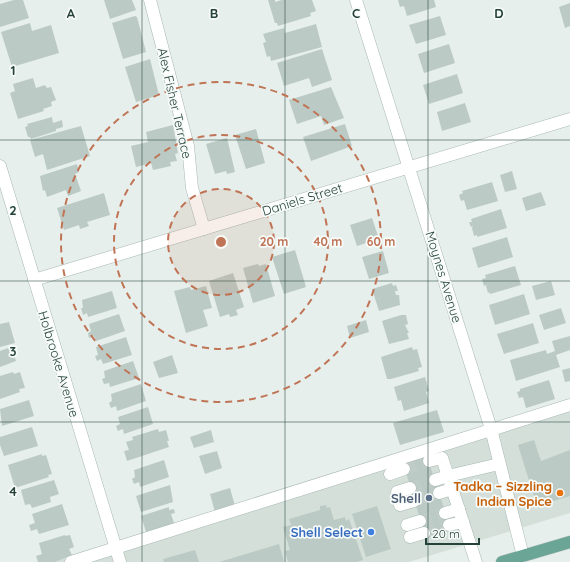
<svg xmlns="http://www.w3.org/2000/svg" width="570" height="562" viewBox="0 0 570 562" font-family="Quicksand,sans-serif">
  <rect width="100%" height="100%" fill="#e6efeb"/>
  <polygon fill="#d4dfda" points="570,400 570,513 409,562 49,562"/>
  <g fill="#bbcac4">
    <polygon points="14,0 23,0 29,18 0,27 0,4"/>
    <polygon points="104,0 132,0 136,10 110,19"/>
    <polygon points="268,0 275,0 275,2 282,0 312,0 316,11 310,13 311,16 278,26 277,23 275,23"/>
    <polygon points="398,0 434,0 436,7 407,16 404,6 400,7"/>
    <polygon points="570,3 570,26 565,28 559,7"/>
    <polygon points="135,16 137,17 146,52 123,59 112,23"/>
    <polygon points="440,16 446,35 416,44 409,25"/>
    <polygon points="30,23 32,31 51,25 59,53 12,67 1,32"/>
    <polygon points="316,24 322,47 271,61 270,56 267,57 263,43 266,42 263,34 284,28 285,33"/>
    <polygon points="449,44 455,63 424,73 418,54"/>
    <polygon points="322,49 332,80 312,87 309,78 284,86 277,63"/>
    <polygon points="150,59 159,95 136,102 125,67"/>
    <polygon points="457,74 463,93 429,104 423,85"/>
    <polygon points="33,78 36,88 45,85 47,88 51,87 56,100 51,102 52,106 43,109 44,111 18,119 10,93 15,91 13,84"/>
    <polygon points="331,87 344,118 324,125 321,116 297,124 289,100"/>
    <polygon points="465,103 471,122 442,131 437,112"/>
    <polygon points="52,117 53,123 62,120 63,127 56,129 56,131 31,139 30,137 28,137 25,127 28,126 27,124"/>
    <polygon points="345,124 352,146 311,161 303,137"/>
    <polygon points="173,125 178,153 175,154 177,161 170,162 171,166 153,170 151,163 136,167 131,146 148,142 146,132"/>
    <polygon points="81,126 90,156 47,170 43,154 35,157 30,140"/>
    <polygon points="256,129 265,163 246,169 235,135"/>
    <polygon points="227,138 235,172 227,174 226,171 215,174 206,144"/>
    <polygon points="77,164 79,172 75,174 81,191 68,196 66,190 47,197 45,190 43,191 40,176"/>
    <polygon points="512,171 517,189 505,192 500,175"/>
    <polygon points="492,182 498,201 467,210 464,200 461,201 459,195 463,193 462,191"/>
    <polygon points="541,192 546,205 526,211 522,198"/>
    <polygon points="104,193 110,215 87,222 89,226 80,229 79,225 64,230 57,208"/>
    <polygon points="501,209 507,228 477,237 477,235 474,236 472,228 473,226 471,227 469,222 472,222 471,219"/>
    <polygon points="372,218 379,239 357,246 350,225"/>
    <polygon points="507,237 513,257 478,268 472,248"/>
    <polygon points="295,250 306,287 284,294 272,257"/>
    <polygon points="383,251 389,273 369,279 362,257"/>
    <polygon points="258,264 259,266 266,264 275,296 253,303 243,268"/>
    <polygon points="515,266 521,285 490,294 489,292 488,293 486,286 487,285 484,286 482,279 486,278 485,275"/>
    <polygon points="233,273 244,307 236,310 238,315 230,317 229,314 220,317 209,281"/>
    <polygon points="551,281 555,295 536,300 532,286"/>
    <polygon points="392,283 393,286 396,285 398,291 395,291 396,295 399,295 400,305 379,311 372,289"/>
    <polygon points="206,286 212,308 203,310 208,326 186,333 174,291 190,287 191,290"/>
    <polygon points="112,291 117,308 88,317 87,313 83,315 81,308 83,308 82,300"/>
    <polygon points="524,294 530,314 495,325 489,305"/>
    <polygon points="561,308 566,323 544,330 539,315"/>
    <polygon points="119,314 125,331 96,341 94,336 89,338 88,333 91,331 89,324"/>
    <polygon points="401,315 406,315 408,324 405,325 409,333 407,333 409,339 389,344 382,321"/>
    <polygon points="366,320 369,332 350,338 347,326"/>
    <polygon points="9,322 15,343 0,347 0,324"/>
    <polygon points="533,323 539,343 504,354 497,334"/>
    <polygon points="570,336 570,350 556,355 560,367 516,381 510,360 546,350 547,354 555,351 552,341"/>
    <polygon points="126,337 132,355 103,364 101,359 97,361 95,356 98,355 96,347"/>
    <polygon points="11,347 16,361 0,367 0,351"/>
    <polygon points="412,347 413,350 417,349 422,367 418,368 419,371 391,379 387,379 381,357"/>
    <polygon points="172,355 178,373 159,378 153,362"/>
    <polygon points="133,361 139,378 110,387 109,383 104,384 102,379 105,378 104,371"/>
    <polygon points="570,368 570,381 565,382 562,370"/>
    <polygon points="13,372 14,374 20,372 25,388 19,389 20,392 0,399 0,376"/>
    <polygon points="425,377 429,391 426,392 429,403 404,411 401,400 398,401 394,387"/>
    <polygon points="549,380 555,399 526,408 523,397 519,398 517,392 520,391 520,389"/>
    <polygon points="141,384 146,401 117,411 116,406 111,408 109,403 112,401 111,394"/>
    <polygon points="29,400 34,416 2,426 0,409"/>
    <polygon points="148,407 153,424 124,434 123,429 118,431 116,426 120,424 118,417"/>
    <polygon points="437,410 444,432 400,445 393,423"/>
    <polygon points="32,427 38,446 4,456 0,445 0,437"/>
    <polygon points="158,429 159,432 166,430 169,441 167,441 169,447 127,461 124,451 129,450 126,442 133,440 132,437"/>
    <polygon points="211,430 214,442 194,448 190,437"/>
    <polygon points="534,440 541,461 570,450 570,496 537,506 518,445"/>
    <polygon points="217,451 222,468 205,474 199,456"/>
    <polygon points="42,454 42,456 46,455 52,474 48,475 49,477 15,488 8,465"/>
    <polygon points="427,456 451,530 426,538 403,463"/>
    <polygon points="164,460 169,477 140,487 139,482 134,484 132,479 135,477 134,470"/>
    <polygon points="54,480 59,494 50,497 51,502 32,508 30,504 25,505 21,490"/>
    <polygon points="170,485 173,502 141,512 136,496"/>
    <polygon points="230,488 235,506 215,512 210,494"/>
    <polygon points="62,504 69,525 39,534 37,529 31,531 29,525 35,523 32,514"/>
    <polygon points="326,505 327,508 330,507 334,520 345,517 346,521 349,519 363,560 357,562 288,562 285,551 290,550 283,527 291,525 289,519 320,510 320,506"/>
    <polygon points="377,506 391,549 366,557 352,514"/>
    <polygon points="169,507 169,510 174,509 175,513 171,514 175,526 147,535 141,516"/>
    <polygon points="65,535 65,536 70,535 74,547 69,549 72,555 55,562 38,562 36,556 42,554 39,543"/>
    <polygon points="279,544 284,562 219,562"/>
    <polygon points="195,550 199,562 164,562 163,559"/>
  </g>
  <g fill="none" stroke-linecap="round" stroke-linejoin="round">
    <g stroke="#bfccc8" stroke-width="12" stroke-dasharray="12 6" stroke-linecap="butt">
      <polyline points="404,469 429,461"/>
      <polyline points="410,488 435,480"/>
      <polyline points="414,501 439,493"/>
      <polyline points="420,521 445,513"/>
      <polyline points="424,533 449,525"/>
    </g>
    <defs>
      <g id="minor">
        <polyline points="150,0 188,146 192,188 204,229"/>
        <polyline points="356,0 491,429 523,556"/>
        <polyline points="0,166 120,562"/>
        <polyline points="34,280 570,119"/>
        <polyline points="429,461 442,458 448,476 435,480"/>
        <polyline points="390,474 404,469"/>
        <polyline points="397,492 410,488"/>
        <polyline points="439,493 452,489"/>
        <polyline points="400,505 414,501"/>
        <polyline points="445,513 459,509"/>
        <polyline points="407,525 420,521"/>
        <polyline points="449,525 463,522"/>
        <polyline points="410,537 424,533"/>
        <polyline points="71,562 570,405"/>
        <polyline points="476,562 448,476 499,464"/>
      </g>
      <polyline id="major" points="502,562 570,542"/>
    </defs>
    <use href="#minor" stroke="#a8b8b2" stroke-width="13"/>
    <use href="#major" stroke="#c2cac8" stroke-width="13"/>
    <use href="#minor" stroke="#fff" stroke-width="12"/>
    <use href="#major" stroke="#6aa596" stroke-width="12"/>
  </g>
  <path fill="none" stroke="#24423a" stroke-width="1" stroke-opacity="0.55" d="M142,0v562M285,0v562M428,0v562M0,140h570M0,281h570M0,422h570"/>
  <circle cx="221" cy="242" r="53" fill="#c07456" fill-opacity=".12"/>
  <g fill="none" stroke="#c07456" stroke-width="2" stroke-dasharray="7 5">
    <circle cx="221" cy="242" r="53"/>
    <circle cx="221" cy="242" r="107"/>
    <circle cx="221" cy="242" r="160"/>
  </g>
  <circle fill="#e8710a" stroke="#f7fbf9" stroke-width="1.5" cx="560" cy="493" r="4"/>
  <circle fill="#5c6f8a" stroke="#f7fbf9" stroke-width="1.5" cx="429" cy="498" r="4"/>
  <circle fill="#3f7fe0" stroke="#f7fbf9" stroke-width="1.5" cx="371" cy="532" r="4"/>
  <g text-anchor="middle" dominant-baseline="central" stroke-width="3.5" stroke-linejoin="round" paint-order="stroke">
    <g font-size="13" fill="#24423a" stroke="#f7fbf9">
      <text transform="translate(175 103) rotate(77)">Alex Fisher Terrace</text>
      <text transform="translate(302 199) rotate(-17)">Daniels Street</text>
      <text transform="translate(444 277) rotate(73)">Moynes Avenue</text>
      <text transform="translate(59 364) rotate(73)">Holbrooke Avenue</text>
    </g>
    <g font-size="13" font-weight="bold" fill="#c56008" stroke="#f7fbf9" text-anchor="end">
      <text x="552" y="486">Tadka – Sizzling<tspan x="552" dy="15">Indian Spice</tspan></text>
    </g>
    <g font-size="13" font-weight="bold" fill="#4e5e75" stroke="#f7fbf9" text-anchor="end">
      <text x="421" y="498">Shell</text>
    </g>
    <g font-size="13" font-weight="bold" fill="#366cbe" stroke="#f7fbf9" text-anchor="end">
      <text x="363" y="532">Shell Select</text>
    </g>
  </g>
  <g font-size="13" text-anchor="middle" font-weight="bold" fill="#24423a" stroke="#f7fbf9" stroke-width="3.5" stroke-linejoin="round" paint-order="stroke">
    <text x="71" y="18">A</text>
    <text x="214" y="18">B</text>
    <text x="356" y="18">C</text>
    <text x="499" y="18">D</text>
    <text x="13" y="75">1</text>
    <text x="13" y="215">2</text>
    <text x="13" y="356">3</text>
    <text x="13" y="496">4</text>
  </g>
  <circle cx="221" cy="242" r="6" fill="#c07456" stroke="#f7fbf9" stroke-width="2"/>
  <g font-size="12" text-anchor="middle" font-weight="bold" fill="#c07456" stroke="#f7fbf9" stroke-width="3.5" stroke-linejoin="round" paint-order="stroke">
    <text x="274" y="246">20 m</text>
    <text x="328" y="246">40 m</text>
    <text x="381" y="246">60 m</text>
  </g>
  <path d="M426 538v6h53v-6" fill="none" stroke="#24423a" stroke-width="2"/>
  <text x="432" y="538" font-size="12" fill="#24423a" stroke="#f7fbf9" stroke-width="3" paint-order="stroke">20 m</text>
</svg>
